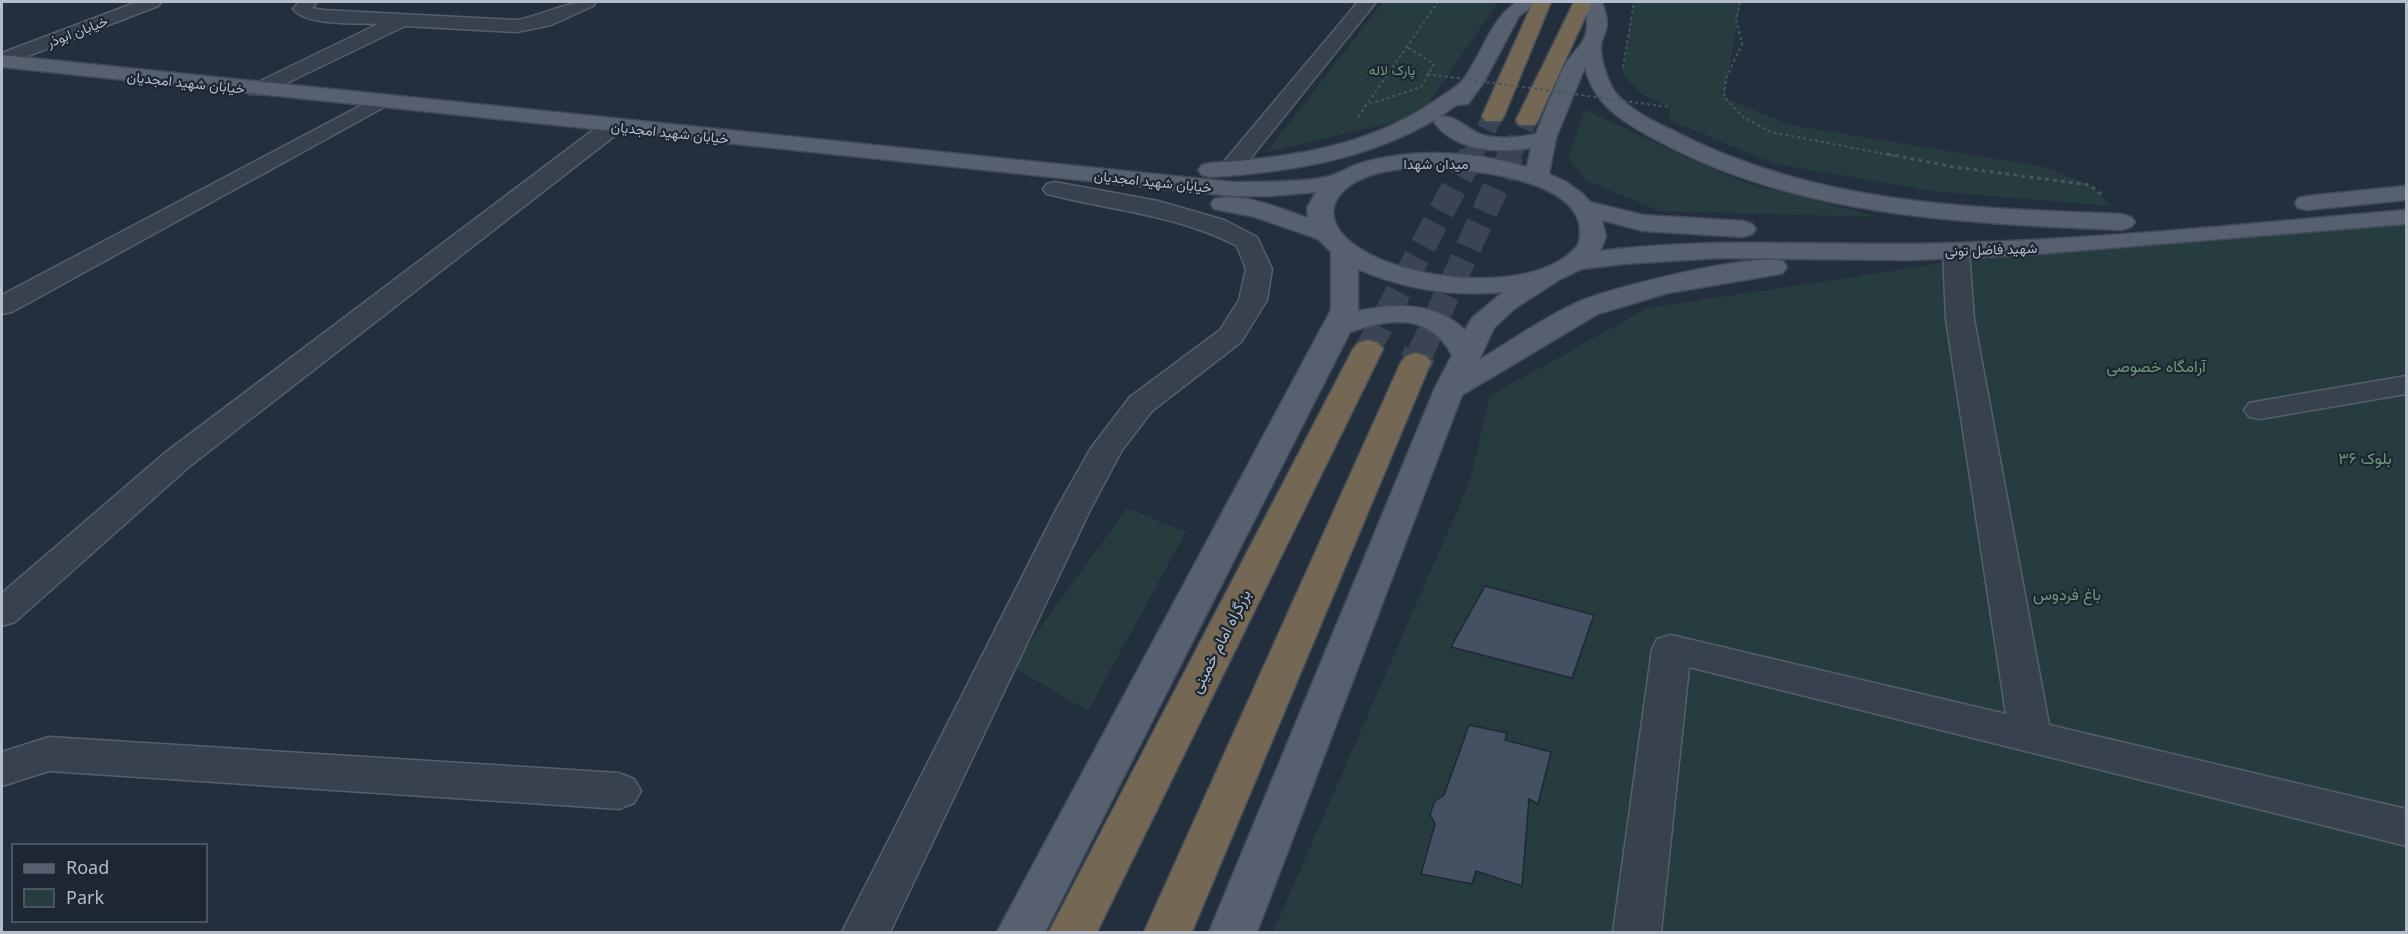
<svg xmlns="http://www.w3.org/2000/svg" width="2408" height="934" viewBox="0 0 2408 934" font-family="'Noto Sans',Vazirmatn,sans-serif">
  <rect width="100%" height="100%" fill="#242f3e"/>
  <g fill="#263c3f">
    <polygon points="1383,2 1498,2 1420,116 1267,152"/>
    <polygon points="1634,2 1741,2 1724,97 1790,125 2045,167 2090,185 2112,206 1941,192 1775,164 1669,120 1669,107 1642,94 1622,74"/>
    <polygon points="1585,109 1678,154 1749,184 1879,217 1659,211 1585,180 1568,157"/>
    <polygon points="2406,222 2406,932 1273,932 1470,481 1490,396 1647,308 1925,266 1994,249"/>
    <polygon points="1127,508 1186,532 1088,711 1012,667"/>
  </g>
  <g fill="#455162" stroke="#1f2835" stroke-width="1.5">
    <polygon points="1485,586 1594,615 1572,678 1451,647"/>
    <polygon points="1469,725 1507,733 1505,740 1551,752 1538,804 1529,799 1522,886 1476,871 1472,884 1421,874 1435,824 1430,814 1435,801 1444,795"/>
  </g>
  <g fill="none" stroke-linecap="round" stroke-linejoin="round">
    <g stroke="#3a4453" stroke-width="20" stroke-dasharray="20 10" stroke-linecap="butt">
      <polyline points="1472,156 1493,116"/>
      <polyline points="1511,156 1527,120"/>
    </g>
    <g stroke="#3a4453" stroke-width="26" stroke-dasharray="26 13" stroke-linecap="butt">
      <polyline points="1368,349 1472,154"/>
      <polyline points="1420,354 1511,154"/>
    </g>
    <polyline stroke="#3a4453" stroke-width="33" stroke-dasharray="33 16" stroke-linecap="butt" points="1416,362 1420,353"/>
    <defs>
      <g id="minor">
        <polygon points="137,2 161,2 158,6 2,66 2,53"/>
        <path d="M299,2h18l-5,6 11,2 194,10c27,-5 51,-20 79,-18l-3,4 -42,19 -34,7 -112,-6 -141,68h-14l-3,-4 3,-4 128,-62c-21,-1 -73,2 -85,-15z"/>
        <polygon points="1358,2 1376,2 1238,174 1222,174 1218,169 1222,164"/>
        <polygon points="379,96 386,98 390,102 386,106 12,312 2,314 2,295"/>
        <polygon points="613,119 621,121 624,126 621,131 190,466 15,622 2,626 2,593 166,452 605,121"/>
        <path d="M1055,182l103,19 66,19 33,17 15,32 -5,31 -26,42 -89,69 -30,39 -32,60 -200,422h-48l214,-422 35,-62 39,-51 90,-67 19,-30 7,-31 -9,-23c-62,-32 -124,-35 -190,-52l-4,-5 4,-5z"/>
        <polygon points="1956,243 1965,245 1969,251 1974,319 2049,725 2406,809 2406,846 1689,667 1661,932 1613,932 1652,649 1657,639 1671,635 2006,714 1946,319 1943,251 1947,245"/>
        <polygon points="2406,376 2406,394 2260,419 2249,417 2244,410 2249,403 2260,401"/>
        <polygon points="49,737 619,773 634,779 641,791 634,803 619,809 49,771 2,786 2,752"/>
      </g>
      <g id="major">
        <path d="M1517,2h21l-19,14 -35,66 -16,22 -12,1 -16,12c15,-4 28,14 43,18 17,5 36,2 53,-1 8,-21 16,-41 25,-61 16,-33 33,-26 23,-71h18c2,6 5,15 5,21 0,8 -5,15 -6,22 -1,12 6,34 12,44 13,20 42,33 63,43 140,72 291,76 446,82l9,3 4,5 -4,5 -9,3c-156,-7 -317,-12 -458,-86 -34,-18 -70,-36 -79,-77l-29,71 -7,36 16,7 18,13 7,8 53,13 100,6 9,3 4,5 -4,5 -9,3 -100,-6 -41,-11 4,17 -6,14c117,-15 236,-4 354,-8 151,-4 302,-20 452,-33v14l-394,32 -105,4 -189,-2 -95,6 -41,5 -23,11 -45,29 -20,19 -15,32c32,-19 65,-43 99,-58 34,-15 173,-49 205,-41l4,6 -4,6 -9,2 -106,18 -70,21 -136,81 -205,537h-48l225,-542 18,-35c-23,-42 -61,-37 -102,-23l-305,600h-48l334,-622v-58l-13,-13 -63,-22 -41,-8 -3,-5 3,-5c30,-7 67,10 94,19l-1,-10 9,-16 -45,4h-39l-1230,-129v-12l1230,127c24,0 80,1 101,-7 9,-3 16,-8 25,-11 54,-17 115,-13 169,3l4,-19c-32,5 -76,4 -97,-26l2,-3c-69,41 -147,53 -226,58l-8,-2 -4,-5 4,-5 8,-2c78,-5 157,-16 223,-61 10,-7 23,-14 30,-22 19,-25 27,-61 54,-78zM1417,167c40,1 182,9 161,78 -41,51 -170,36 -219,3 -41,-27 -30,-59 13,-73 14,-5 30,-6 45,-8zM1358,269c44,20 96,28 145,23l-31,26 -7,12c-30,-28 -69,-27 -107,-19z"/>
        <polygon points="2406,186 2406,200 2307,210 2298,208 2295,203 2298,198 2307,196"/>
      </g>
      <g id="highway">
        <polygon points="1533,2 1551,2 1504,116 1501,121 1485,121 1482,116"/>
        <polygon points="1574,2 1592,2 1538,120 1535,125 1519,125 1516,120"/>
        <polygon points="1368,340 1378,343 1383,349 1097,932 1049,932 1353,349 1358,343"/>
        <polygon points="1416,353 1426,356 1431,362 1192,932 1144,932 1401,362 1406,356"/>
      </g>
    </defs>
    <use href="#minor" stroke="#565f6c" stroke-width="3"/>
    <use href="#major" stroke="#414a57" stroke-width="3"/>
    <use href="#highway" stroke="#434c59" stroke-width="3"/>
    <g stroke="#44595c" stroke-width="2" stroke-dasharray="3 3" stroke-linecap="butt">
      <polyline points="1740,2 1736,20 1742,44 1726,78 1724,97 1743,117 1771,132 1895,156"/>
      <polyline points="1623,67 1634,2"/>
      <polyline points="1364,106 1421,87 1434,64 1405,46"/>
      <polyline points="1358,117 1438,2"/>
    </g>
    <polyline stroke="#44595c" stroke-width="3" stroke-dasharray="4 4" stroke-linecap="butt" points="1887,154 1954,167 2090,185 2104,197"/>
    <use href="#minor" fill="#38414e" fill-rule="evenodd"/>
    <use href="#major" fill="#56606e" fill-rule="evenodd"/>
    <use href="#highway" fill="#746855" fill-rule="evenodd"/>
    <polyline stroke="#44595c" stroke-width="2" stroke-dasharray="3 3" stroke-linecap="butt" points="1427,74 1669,107"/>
  </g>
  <g text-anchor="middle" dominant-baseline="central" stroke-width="4.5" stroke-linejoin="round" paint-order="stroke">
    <g font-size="14" fill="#b4bcc9" stroke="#1d2633">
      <text transform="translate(77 31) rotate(-21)">خیابان ابوذر</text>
      <text transform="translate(186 82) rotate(6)">خیابان شهید امجدیان</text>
      <text transform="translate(670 132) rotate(6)">خیابان شهید امجدیان</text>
      <text x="1436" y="163">میدان شهدا</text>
      <text transform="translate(1153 181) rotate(6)">خیابان شهید امجدیان</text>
      <text transform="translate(1991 249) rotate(-2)">شهید فاضل تونی</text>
    </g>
    <g font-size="14" fill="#6b9a76" stroke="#1d2633">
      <text x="1392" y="69">پارک لاله</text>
    </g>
    <g font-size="16" fill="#6b9a76" stroke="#1d2633">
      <text x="2156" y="366">آرامگاه خصوصی</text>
      <text x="2365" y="458">بلوک ۳۶</text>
      <text x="2067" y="594">باغ فردوس</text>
    </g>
    <g font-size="16" fill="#b4bcc9" stroke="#1d2633">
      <text transform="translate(1220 641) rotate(-63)">بزرگراه امام خمینی</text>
    </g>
  </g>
  <rect width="2408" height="934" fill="none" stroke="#b4bcc9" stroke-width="6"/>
  <rect x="12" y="844" width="195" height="78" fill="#1d2633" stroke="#59626f" stroke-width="1.5"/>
  <rect x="24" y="864" width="30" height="9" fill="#56606e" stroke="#59626f" stroke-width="1.5"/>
  <text x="66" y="874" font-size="18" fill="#b4bcc9">Road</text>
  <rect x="24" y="889" width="30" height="18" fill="#263c3f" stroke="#59626f" stroke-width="1.5"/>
  <text x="66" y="904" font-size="18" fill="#b4bcc9">Park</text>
</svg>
